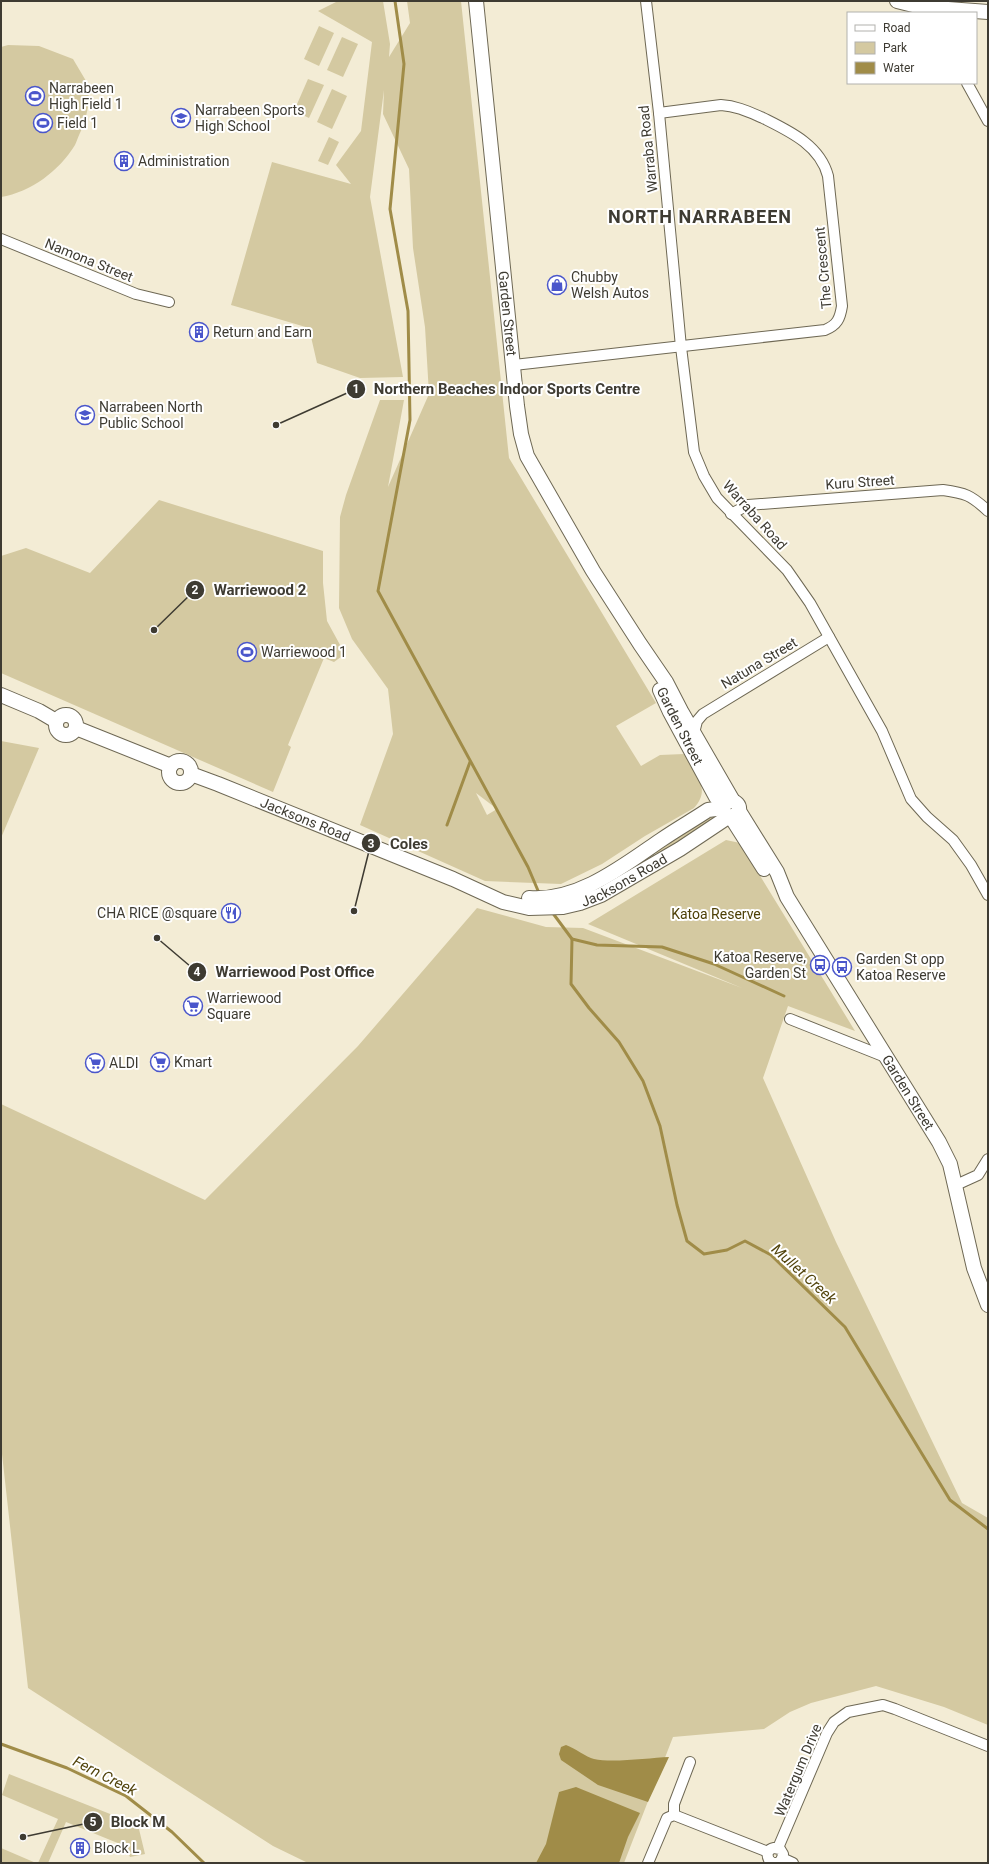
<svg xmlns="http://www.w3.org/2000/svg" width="989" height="1864" viewBox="0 0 989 1864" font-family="Roboto,sans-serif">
  <rect width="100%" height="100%" fill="#f3ecd5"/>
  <g fill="#d4c9a1" fill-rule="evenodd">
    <path d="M338,1h45l7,43 -1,13 21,-34 -3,-22h54l48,457 147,245 -40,23 25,40 19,-11 24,-1c11,18 28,35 10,54l-49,28 -43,28 -41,20 -76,-3 -125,-56 33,-91 -5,-45 -36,-50 -13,-31 1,-91 6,-22 34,-95h24l-16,87 41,-93 -4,-67 -12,-79 -4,-79 -26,-55 1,-24 -14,107 33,180 -43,1 -43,-15 -8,-35 -78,-23 41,-143 79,22 -15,-19 25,-34 11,-89 -54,-31zM476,793l21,16 -10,6z"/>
    <polygon points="319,26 334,33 319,66 304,59"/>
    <polygon points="342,37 358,44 343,77 327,70"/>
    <path d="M8,45l31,1 34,13 16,27 -1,21 -3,14 1,3c-5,3 -8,15 -11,21 -16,26 -44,47 -74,52v-150z"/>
    <polygon points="308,79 324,85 309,118 294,111"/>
    <polygon points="332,89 347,96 332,129 317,122"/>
    <polygon points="329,137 339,142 328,165 318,161"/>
    <polygon points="159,500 323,551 323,583 327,621 345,654 334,662 324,658 288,745 291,747 273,792 1,673 1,556 26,548 90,573"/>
    <polygon points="1,741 39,748 1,838"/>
    <polygon points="713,814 716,815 718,819 659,857 655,850"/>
    <polygon points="726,840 740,843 855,1031 788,1006 763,1078 836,1242 962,1503 988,1518 988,1725 944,1707 876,1686 811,1703 790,1712 764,1729 673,1737 624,1863 308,1863 273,1846 28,1688 1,1445 1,1104 205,1200 358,1046 477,908 546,927 583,928 742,988 588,924"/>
    <polygon points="9,1774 138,1825 145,1854 130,1857 125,1846 66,1822 48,1863 38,1863 58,1819 2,1795"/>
    <polygon points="1,1848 36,1863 1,1863"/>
  </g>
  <g fill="#a08c48">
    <path d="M566,1745c9,3 20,12 28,14 18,4 55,-1 75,-2l-21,45 -50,-17 -37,-25 -2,-6 2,-7z"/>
    <polygon points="576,1787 640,1813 628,1837 619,1863 536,1863 546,1844 559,1792"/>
  </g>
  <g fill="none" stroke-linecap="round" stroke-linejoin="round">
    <g stroke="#a08c48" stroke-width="3">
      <polyline points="395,1 404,64 390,209 408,311 410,420 378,591 528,867 539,893"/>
      <polyline points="447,825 470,762"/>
      <polyline points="552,912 572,939 571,984 589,1008 619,1042 643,1081 660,1126 677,1205 687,1241 704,1254 727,1250 745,1241 771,1255 845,1327 950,1500 988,1529"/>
      <polyline points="572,939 597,945 662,947 714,964 784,996"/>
      <polyline points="1,1744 67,1768 126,1796 172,1832 204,1863"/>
    </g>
    <defs>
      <g id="street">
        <polyline points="646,1 659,113 681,347 694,452 704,476 717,498 787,570 810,603 882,731 911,799 927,817 953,840 971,865 988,895"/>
        <polyline points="967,83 988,121"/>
        <polyline points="1,239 136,294 169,302"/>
        <path d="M514,365l311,-35c12,-5 15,-11 17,-24l-14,-130c-8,-31 -39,-45 -65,-58 -14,-6 -26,-12 -42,-13l-62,8"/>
        <path d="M731,514l17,-9 195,-15c22,3 28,5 45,21"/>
        <polyline points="694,733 697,721 703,714 829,637"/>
        <polyline points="790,1019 888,1058"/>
        <polyline points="956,1185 978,1175 988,1159"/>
        <polyline points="674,1815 674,1804 690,1762"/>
        <polyline points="778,1848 827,1733 834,1722 848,1712 883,1705 895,1709 988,1746"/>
        <polyline points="782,1858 793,1863"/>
        <polyline points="648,1863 667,1818 674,1815 768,1852"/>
        <path d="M773,1863l-4,-3c-3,-6 -1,-11 5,-12l6,1 3,5 -1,6 -5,3"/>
      </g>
      <g id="secondary">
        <path id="s1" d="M476,1l41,405 4,28 6,22 66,115 47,73 26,38 15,29 52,90"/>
        <polyline points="897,1 921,7 988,12"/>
        <polyline points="660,690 670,712 716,797 724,806"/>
        <polyline points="1,695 39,711 56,721"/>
        <circle cx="66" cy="725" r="10"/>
        <polyline points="76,728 171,766"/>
        <circle cx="180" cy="772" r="11"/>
        <path id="s2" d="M191,774l27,10 235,95 50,23 26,6 34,-1 17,-4 21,-8 79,-46 48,-32"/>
        <path id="s3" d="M739,811l-3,4 -8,2 -4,-4 -1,-5 2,-5 5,-2c6,0 10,4 9,10l38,61 10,25 152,245 11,22 24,104 14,37"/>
        <polyline points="731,817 764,869"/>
        <path d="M529,898c49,4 94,-32 132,-58 16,-11 32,-20 47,-30l15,-2"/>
      </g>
    </defs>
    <use href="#street" stroke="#6e6854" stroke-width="12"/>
    <use href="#secondary" stroke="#6e6854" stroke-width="16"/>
    <use href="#street" stroke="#fff" stroke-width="10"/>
    <use href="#secondary" stroke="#fff" stroke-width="14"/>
  </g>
  <defs>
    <symbol id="stadium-ring" viewBox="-11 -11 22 22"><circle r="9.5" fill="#fff" stroke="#4a56cb" stroke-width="1.5"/><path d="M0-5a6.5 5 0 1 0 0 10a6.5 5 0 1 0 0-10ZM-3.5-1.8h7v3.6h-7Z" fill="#4a56cb"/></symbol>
    <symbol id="school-ring" viewBox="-11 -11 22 22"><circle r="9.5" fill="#fff" stroke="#4a56cb" stroke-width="1.5"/><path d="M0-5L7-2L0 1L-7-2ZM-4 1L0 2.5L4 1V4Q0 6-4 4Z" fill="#4a56cb"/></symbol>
    <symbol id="building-ring" viewBox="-11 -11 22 22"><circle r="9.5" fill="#fff" stroke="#4a56cb" stroke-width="1.5"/><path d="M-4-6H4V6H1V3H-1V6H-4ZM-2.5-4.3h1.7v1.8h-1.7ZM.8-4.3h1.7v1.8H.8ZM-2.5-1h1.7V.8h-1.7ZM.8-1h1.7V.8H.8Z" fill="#4a56cb"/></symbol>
    <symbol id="shop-ring" viewBox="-11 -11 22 22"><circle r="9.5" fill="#fff" stroke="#4a56cb" stroke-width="1.5"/><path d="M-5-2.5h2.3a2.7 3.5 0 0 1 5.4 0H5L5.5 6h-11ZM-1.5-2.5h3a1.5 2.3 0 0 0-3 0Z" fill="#4a56cb"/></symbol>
    <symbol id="restaurant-ring" viewBox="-11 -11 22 22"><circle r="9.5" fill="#fff" stroke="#4a56cb" stroke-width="1.5"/><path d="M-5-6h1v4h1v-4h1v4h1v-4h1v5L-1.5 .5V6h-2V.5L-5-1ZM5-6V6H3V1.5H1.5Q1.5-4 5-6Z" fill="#4a56cb"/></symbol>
    <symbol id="bus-ring" viewBox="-11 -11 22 22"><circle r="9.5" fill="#fff" stroke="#4a56cb" stroke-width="1.5"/><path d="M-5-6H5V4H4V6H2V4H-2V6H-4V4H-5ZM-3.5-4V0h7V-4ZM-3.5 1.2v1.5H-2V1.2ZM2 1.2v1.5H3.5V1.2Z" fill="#4a56cb"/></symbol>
    <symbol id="supermarket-ring" viewBox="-11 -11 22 22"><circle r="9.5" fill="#fff" stroke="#4a56cb" stroke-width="1.5"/><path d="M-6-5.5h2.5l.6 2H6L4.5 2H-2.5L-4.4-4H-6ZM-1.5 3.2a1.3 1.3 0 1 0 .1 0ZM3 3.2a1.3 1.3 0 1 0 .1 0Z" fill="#4a56cb"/></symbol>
  </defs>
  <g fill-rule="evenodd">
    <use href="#stadium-ring" x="24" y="85" width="22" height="22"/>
    <use href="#school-ring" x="170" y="107" width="22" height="22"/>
    <use href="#stadium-ring" x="32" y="112" width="22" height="22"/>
    <use href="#building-ring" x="113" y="150" width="22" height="22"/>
    <use href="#shop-ring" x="546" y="274" width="22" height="22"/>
    <use href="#building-ring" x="188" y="321" width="22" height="22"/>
    <use href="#school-ring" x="74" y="404" width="22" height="22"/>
    <use href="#stadium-ring" x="236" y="641" width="22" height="22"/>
    <use href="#restaurant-ring" x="220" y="902" width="22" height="22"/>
    <use href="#bus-ring" x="809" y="954" width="22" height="22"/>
    <use href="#bus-ring" x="831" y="956" width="22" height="22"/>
    <use href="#supermarket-ring" x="182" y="995" width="22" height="22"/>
    <use href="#supermarket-ring" x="149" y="1051" width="22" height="22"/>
    <use href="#supermarket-ring" x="84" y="1052" width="22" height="22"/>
    <use href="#building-ring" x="69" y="1837" width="22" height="22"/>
  </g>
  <g text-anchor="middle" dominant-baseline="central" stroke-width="4" stroke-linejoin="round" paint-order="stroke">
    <g font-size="14" fill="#3e3b32" stroke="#fff" text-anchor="start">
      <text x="49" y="88">Narrabeen<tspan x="49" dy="16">High Field 1</tspan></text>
      <text x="195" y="110">Narrabeen Sports<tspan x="195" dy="16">High School</tspan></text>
      <text x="57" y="123">Field 1</text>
      <text x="138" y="161">Administration</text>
      <text x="571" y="277">Chubby<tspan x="571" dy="16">Welsh Autos</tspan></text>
      <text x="213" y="332">Return and Earn</text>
      <text x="99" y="407">Narrabeen North<tspan x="99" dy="16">Public School</tspan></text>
      <text x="261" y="652">Warriewood 1</text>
      <text x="217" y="913" text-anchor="end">CHA RICE @square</text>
      <text x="806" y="957" text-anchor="end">Katoa Reserve,<tspan x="806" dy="16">Garden St</tspan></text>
      <text x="856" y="959">Garden St opp<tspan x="856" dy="16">Katoa Reserve</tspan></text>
      <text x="207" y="998">Warriewood<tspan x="207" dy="16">Square</tspan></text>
      <text x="174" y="1062">Kmart</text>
      <text x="109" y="1063">ALDI</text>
      <text x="94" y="1848">Block L</text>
    </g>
    <g font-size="14" fill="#3e3b32" stroke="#fff">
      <text transform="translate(648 149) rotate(-96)">Warraba Road</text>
      <text transform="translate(89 260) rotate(22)">Namona Street</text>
      <text transform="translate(823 268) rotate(-95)">The Crescent</text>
      <text stroke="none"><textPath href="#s1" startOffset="314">Garden Street</textPath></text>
      <text transform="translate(860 482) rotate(-4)">Kuru Street</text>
      <text transform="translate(755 515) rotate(48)">Warraba Road</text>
      <text transform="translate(759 663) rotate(-31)">Natuna Street</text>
      <text transform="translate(680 726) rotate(63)">Garden Street</text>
      <text stroke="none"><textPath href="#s2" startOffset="123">Jacksons Road</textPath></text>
      <text stroke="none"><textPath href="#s2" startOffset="465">Jacksons Road</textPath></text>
      <text stroke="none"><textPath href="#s3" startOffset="379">Garden Street</textPath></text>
      <text transform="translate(798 1770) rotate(-67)">Watergum Drive</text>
    </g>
    <g font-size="14" fill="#4e4007" stroke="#fff">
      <text x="716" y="914">Katoa Reserve</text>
    </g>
    <g font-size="15" font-style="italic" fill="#52440c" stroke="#fff">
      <text transform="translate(804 1274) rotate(42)">Mullet Creek</text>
      <text transform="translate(105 1776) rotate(27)">Fern Creek</text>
    </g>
    <g font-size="18" font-weight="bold" letter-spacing="1" fill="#3e3b32" stroke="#fff">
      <text x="700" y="216">NORTH NARRABEEN</text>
    </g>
  </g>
  <path fill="none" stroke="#3e3b32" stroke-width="1.5" d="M276 425L356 389M154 630L195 590M354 911L371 843M157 938L197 972M23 1837L93 1822"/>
  <g fill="#3e3b32" stroke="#fff" stroke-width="1.5">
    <circle cx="276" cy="425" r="4"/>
    <circle cx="154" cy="630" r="4"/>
    <circle cx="354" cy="911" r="4"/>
    <circle cx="157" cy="938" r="4"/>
    <circle cx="23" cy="1837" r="4"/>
    <circle cx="356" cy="389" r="10"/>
    <circle cx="195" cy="590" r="10"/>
    <circle cx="371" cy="843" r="10"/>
    <circle cx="197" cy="972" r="10"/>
    <circle cx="93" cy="1822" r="10"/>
  </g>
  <g font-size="12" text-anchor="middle" font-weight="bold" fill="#fff">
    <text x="356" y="393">1</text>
    <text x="195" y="594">2</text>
    <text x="371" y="848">3</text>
    <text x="197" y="976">4</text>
    <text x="93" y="1826">5</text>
  </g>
  <g font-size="15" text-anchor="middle" font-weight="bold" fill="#3e3b32" stroke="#fff" stroke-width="4" stroke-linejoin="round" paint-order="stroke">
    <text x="507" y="394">Northern Beaches Indoor Sports Centre</text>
    <text x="260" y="595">Warriewood 2</text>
    <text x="409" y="849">Coles</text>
    <text x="295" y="977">Warriewood Post Office</text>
    <text x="138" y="1827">Block M</text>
  </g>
  <rect width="989" height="1864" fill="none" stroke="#3e3b32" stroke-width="4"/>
  <rect x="847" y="12" width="130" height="72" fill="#ffffff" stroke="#b2b1ad"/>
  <rect x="855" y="25" width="20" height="6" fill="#ffffff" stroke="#b2b1ad"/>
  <text x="883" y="32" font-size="12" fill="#3e3b32">Road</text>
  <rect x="855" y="42" width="20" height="12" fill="#d4c9a1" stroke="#b2b1ad"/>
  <text x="883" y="52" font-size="12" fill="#3e3b32">Park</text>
  <rect x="855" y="62" width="20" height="12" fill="#a08c48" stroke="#b2b1ad"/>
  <text x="883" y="72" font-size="12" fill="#3e3b32">Water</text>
</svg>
